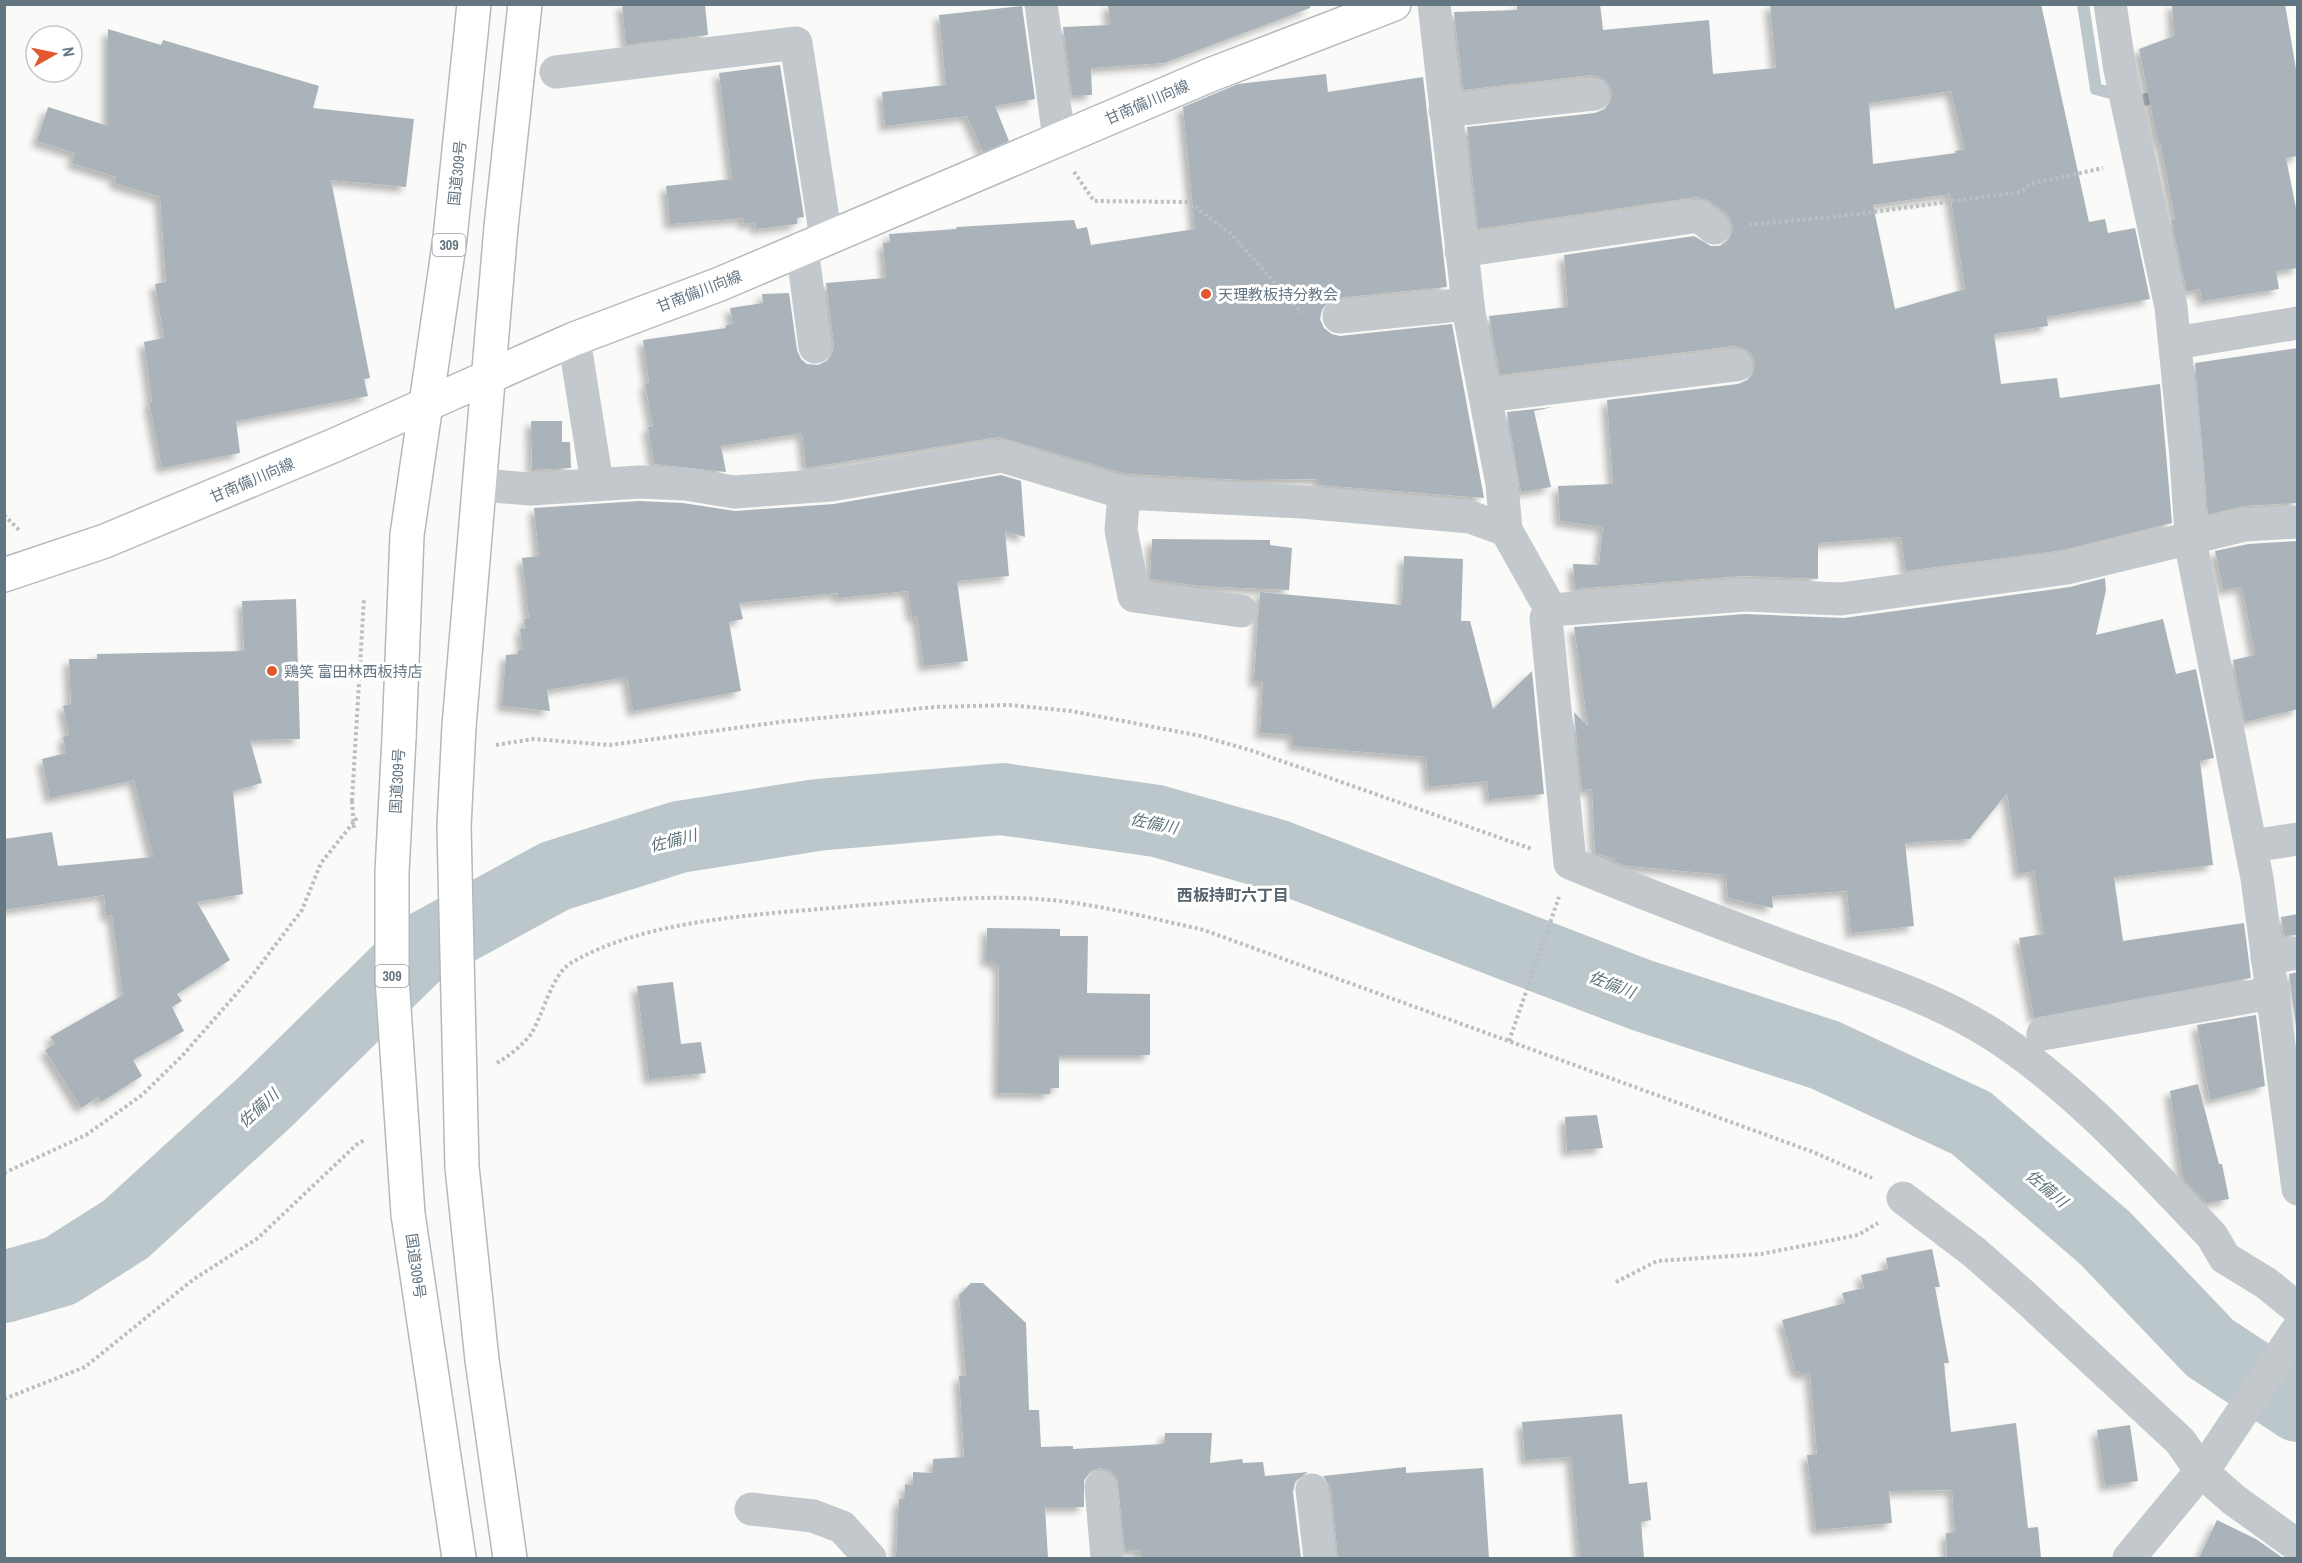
<svg xmlns="http://www.w3.org/2000/svg" width="2302" height="1563" viewBox="0 0 2302 1563" font-family="'Archivo Narrow','Noto Sans JP',sans-serif">
  <defs>
    <filter id="shadow"><feDropShadow dx="-5.5" dy="5.5" stdDeviation="3" flood-color="#0004"/></filter>
  </defs>
  <rect width="100%" height="100%" fill="#fafaf8"/>
  <g fill="none" stroke-linecap="round" stroke-linejoin="round">
    <polyline stroke="#bbc7cb" stroke-width="12" points="2083,4 2096,89 2141,101 2165,93"/>
    <polyline stroke="#bbc7cb" stroke-width="72" points="4,1287 60,1271 126,1229 264,1103 421,949 555,876 679,837 817,815 1002,799 1157,821 1276,855 1641,995 1825,1055 1971,1123 2105,1238 2210,1348 2298,1406"/>
  </g>
  <g fill="#aab3b9" fill-rule="evenodd" filter="url(#shadow)">
    <polygon points="622,4 705,4 708,35 626,45"/>
    <polygon points="1108,4 1310,4 1310,8 1164,63 1091,68 1092,95 1072,95 1063,27 1110,25"/>
    <path d="M1517,4h83l3,26 106,-10 4,54 63,-6 -6,-64h271l48,218 16,-3 3,14 27,-5 15,71 -103,18 1,9 -54,8 7,50 56,-6 3,20 100,-14 12,139 -108,27 -158,21 -5,-34 -83,6v36l-74,-3 -169,13 -2,-25 26,1 4,-38 -43,-6 -2,-35 55,-2 -6,-84 131,-16 10,-4 5,-7 2,-10 -4,-10 -8,-5 -9,-2 -234,29 -11,-59 79,-9 -4,-52 130,-19 17,10h9l8,-6 5,-10 -2,-9 -5,-8 -16,-12 -13,-4 -219,32 -11,-102 128,-14 10,-4 5,-8 2,-9 -4,-9 -7,-6 -10,-2 -128,15 -9,-78 63,-2zM1951,91l14,58 -10,2 1,2 -83,11 -4,-61zM1950,194l15,95 -70,20 -22,-104z"/>
    <polygon points="2172,4 2285,4 2298,81 2298,156 2286,158 2298,218 2298,268 2276,271 2279,289 2202,301 2200,289 2187,292 2171,220 2175,219 2160,142 2158,143 2139,49 2174,36"/>
    <polygon points="1022,6 1035,99 995,106 1009,141 983,152 967,116 885,126 882,92 946,85 939,15"/>
    <polygon points="108,29 161,45 163,40 319,86 313,108 414,119 406,187 331,180 370,378 364,379 368,396 236,421 240,453 162,468 149,401 152,402 144,342 164,338 155,284 166,282 160,197 114,183 116,177 72,163 75,153 37,141 48,107 108,126"/>
    <polygon points="780,65 804,217 797,218 797,224 756,229 755,222 744,224 743,218 670,224 666,186 732,179 719,73"/>
    <polygon points="1326,74 1328,92 1423,77 1447,287 1337,298 1329,302 1322,309 1320,319 1324,328 1332,334 1340,336 1452,324 1484,498 1319,485 1319,479 1243,480 1127,474 999,437 806,468 802,433 721,446 726,472 654,464 648,427 653,426 645,384 649,383 643,340 726,328 726,325 733,324 730,308 763,303 762,294 789,293 797,350 801,359 807,364 818,365 827,361 832,354 834,345 826,283 886,278 883,243 890,242 889,234 956,229 957,227 1074,220 1077,229 1087,227 1091,245 1195,229 1183,107 1238,84"/>
    <polygon points="2298,348 2298,503 2244,506 2208,515 2195,363"/>
    <polygon points="1553,407 1534,411 1551,487 1521,492 1507,412"/>
    <polygon points="531,421 562,421 562,442 570,442 571,468 532,470"/>
    <polygon points="1001,475 1021,481 1025,537 1005,531 1009,576 957,581 968,661 924,666 917,616 912,617 908,591 838,598 837,593 739,603 743,619 729,622 741,691 633,711 627,677 547,690 550,711 502,706 506,655 518,654 518,650 523,649 520,629 525,629 524,619 529,618 522,558 539,556 534,508 639,501 683,503 735,511 834,504"/>
    <polygon points="1152,539 1270,540 1270,545 1292,548 1289,590 1199,586 1150,579"/>
    <polygon points="2298,541 2298,709 2245,722 2233,660 2255,655 2242,587 2223,590 2215,551 2248,544"/>
    <polygon points="1404,556 1463,559 1461,621 1470,621 1493,709 1532,671 1544,794 1489,799 1487,781 1429,787 1426,757 1293,746 1293,735 1260,733 1263,682 1254,681 1260,592 1402,605"/>
    <polygon points="2105,578 2106,590 2096,635 2163,619 2176,674 2196,669 2214,758 2200,761 2213,865 2114,877 2123,941 2244,923 2251,978 2034,1018 2019,938 2044,934 2034,871 2019,874 2007,793 1970,839 1905,843 1914,926 1851,933 1847,891 1772,896 1773,908 1728,898 1726,875 1627,866 1616,862 1616,859 1595,853 1592,789 1582,790 1574,712 1588,726 1574,627 1745,614 1844,618 2070,587"/>
    <polygon points="296,599 300,739 250,740 262,783 233,791 243,894 197,902 230,960 177,994 182,1001 172,1007 184,1031 133,1060 142,1076 101,1102 98,1097 81,1108 45,1050 55,1044 50,1037 123,995 112,915 106,916 104,895 4,910 4,839 52,832 58,866 153,857 134,780 50,798 42,759 66,753 63,737 69,735 63,706 71,704 69,659 97,659 97,654 244,651 242,601"/>
    <polygon points="2298,914 2298,935 2284,936 2281,917"/>
    <polygon points="987,928 1060,929 1060,936 1088,936 1087,993 1150,994 1150,1055 1059,1055 1059,1088 1050,1088 1050,1094 998,1093 999,965 994,964 994,961 986,961"/>
    <polygon points="2298,972 2298,1042 2289,974"/>
    <polygon points="673,982 681,1044 701,1042 706,1073 649,1079 637,986"/>
    <polygon points="2256,1015 2265,1086 2210,1100 2197,1025"/>
    <polygon points="2198,1084 2219,1164 2222,1164 2229,1199 2207,1203 2183,1179 2170,1091"/>
    <polygon points="1597,1115 1603,1148 1567,1151 1565,1117"/>
    <polygon points="1932,1249 1940,1287 1935,1287 1949,1363 1944,1363 1951,1432 2016,1423 2028,1528 2038,1527 2041,1558 1947,1558 1946,1533 1955,1532 1952,1490 1889,1491 1892,1523 1816,1530 1807,1455 1817,1454 1810,1373 1801,1375 1800,1372 1796,1373 1782,1320 1845,1303 1842,1293 1864,1288 1861,1275 1888,1269 1886,1258"/>
    <polygon points="971,1283 983,1283 1026,1323 1029,1410 1039,1410 1041,1447 1073,1446 1073,1449 1164,1444 1165,1433 1212,1433 1210,1463 1242,1459 1243,1463 1263,1462 1265,1476 1308,1472 1295,1482 1293,1492 1301,1558 1141,1558 1140,1550 1125,1551 1117,1477 1109,1470 1100,1468 1091,1471 1084,1480 1084,1507 1045,1507 1048,1558 896,1557 899,1499 905,1499 905,1484 913,1485 913,1472 933,1473 933,1459 964,1457 959,1376 966,1376 959,1295"/>
    <polygon points="1622,1414 1629,1484 1647,1482 1651,1520 1641,1522 1644,1558 1580,1558 1571,1457 1525,1460 1522,1422"/>
    <polygon points="2130,1425 2138,1481 2105,1486 2097,1430"/>
    <polygon points="1406,1467 1406,1473 1483,1468 1489,1558 1338,1558 1331,1488 1323,1476"/>
    <polygon points="2217,1520 2256,1539 2283,1558 2199,1558"/>
  </g>
  <g fill="none" stroke-linecap="round" stroke-linejoin="round">
    <defs>
      <polyline id="major" points="4,575 105,541 335,445 574,339 720,284 1210,75 1394,4"/>
      <g id="highway">
        <polyline points="459,726 501,227 525,4"/>
        <polyline points="399,738 407,535 450,238 474,4"/>
        <polyline points="462,1167 482,1360 510,1558"/>
        <polyline points="408,1214 459,1558"/>
      </g>
    </defs>
    <use href="#major" stroke="#b5babe" stroke-width="36"/>
    <use href="#highway" stroke="#b4b9bd" stroke-width="36"/>
    <g stroke="#bbbfc2" stroke-width="4" stroke-dasharray="3 3" stroke-linecap="butt">
      <polyline points="1074,172 1094,201 1189,202 1231,234 1302,313"/>
      <polyline points="1749,225 1858,214 2021,192 2030,184 2103,168"/>
      <polyline points="4,515 19,530"/>
      <polyline points="496,745 533,739 610,745 780,722 935,707 1009,705 1071,711 1201,736 1253,751 1532,849"/>
      <polyline points="352,801 364,598"/>
      <polyline points="1509,1041 1559,897"/>
      <path d="M497,1063c12,-7 26,-18 34,-29 12,-19 21,-60 40,-71 70,-42 180,-48 260,-55 69,-6 139,-13 208,-9 55,4 111,19 165,31l609,222 59,26"/>
      <polyline points="4,1173 86,1135 142,1095 183,1055 251,977 302,910 321,863 357,818"/>
      <polyline points="1616,1282 1657,1261 1761,1254 1858,1235 1878,1223"/>
      <polyline points="4,1399 85,1367 194,1279 258,1238 356,1145 366,1139"/>
    </g>
    <g stroke="#c3c8cc" stroke-width="33">
      <polyline points="1041,4 1059,139"/>
      <polyline points="1434,4 1469,313 1502,484 1506,530 1551,610"/>
      <polyline points="2110,4 2120,70 2171,307 2186,457 2192,550 2257,878 2298,1189"/>
      <polyline points="556,72 796,43 826,238"/>
      <polyline points="1445,111 1593,94"/>
      <polyline points="802,248 815,347"/>
      <polyline points="1461,251 1699,216 1714,228"/>
      <polyline points="1339,317 1468,304"/>
      <polyline points="574,339 597,483"/>
      <polyline points="2175,343 2298,323"/>
      <polyline points="1486,396 1736,365"/>
      <polyline points="479,485 531,489 639,482 685,484 734,492 831,485 1002,456 1124,493 1302,502 1470,517 1506,530"/>
      <polyline points="1124,493 1121,530 1134,596 1241,611"/>
      <path d="M2298,522l-53,3 -178,43 -226,31 -96,-4 -194,15 -5,8 24,245c79,33 158,63 237,92 64,23 131,44 188,81 83,54 149,129 217,200l13,22 41,25 32,26"/>
      <polyline points="2251,846 2298,839"/>
      <polyline points="2267,958 2298,953"/>
      <polyline points="2043,1034 2271,993"/>
      <polyline points="1903,1198 1974,1252 2024,1296 2180,1441 2201,1471 2234,1500 2298,1546"/>
      <polyline points="1101,1487 1107,1558"/>
      <polyline points="1312,1490 1320,1558"/>
      <polyline points="751,1509 813,1516 842,1527 870,1558"/>
      <polyline points="2129,1558 2211,1459 2298,1329"/>
    </g>
    <use href="#major" stroke="#fff" stroke-width="33"/>
    <use href="#highway" stroke="#fff" stroke-width="33"/>
    <defs>
      <g id="highway-bridge">
        <polyline points="459,726 454,827 462,1167"/>
        <polyline points="399,738 392,872 392,978 408,1214"/>
      </g>
    </defs>
    <use href="#highway-bridge" stroke="#b4b9bd" stroke-width="36" stroke-linecap="butt"/>
    <polyline stroke="#bbbfc2" stroke-width="4" stroke-dasharray="3 3" stroke-linecap="butt" points="352,801 354,830"/>
    <use href="#highway-bridge" stroke="#fff" stroke-width="33"/>
  </g>
  <g fill="#e4572e" stroke="#fff" stroke-width="2">
    <circle cx="1206" cy="294" r="6"/>
    <circle cx="272" cy="671" r="6"/>
  </g>
  <g text-anchor="middle" dominant-baseline="central" stroke-width="6" stroke-linejoin="round" paint-order="stroke">
    <g fill="#fff" stroke="#939fa8" stroke-width="1.5">
      <rect x="432.5" y="234" width="33" height="22" rx="4.5"/>
      <rect x="375.5" y="965" width="33" height="22" rx="4.5"/>
    </g>
    <g font-size="14" font-weight="bold" fill="#657683">
      <text x="449" y="245">309</text>
      <text x="392" y="976">309</text>
    </g>
    <g font-size="15" fill="#657683" stroke="#fff">
      <text transform="translate(1147 102) rotate(-23)">甘南備川向線</text>
      <text transform="translate(457 173) rotate(-84)">国道309号</text>
      <text transform="translate(699 291) rotate(-21)">甘南備川向線</text>
      <text transform="translate(252 480) rotate(-23)">甘南備川向線</text>
      <text transform="translate(397 781) rotate(-87)">国道309号</text>
      <text transform="translate(416 1266) rotate(82)">国道309号</text>
    </g>
    <g font-size="15" fill="#657683" stroke="#fff" text-anchor="start">
      <text x="1218" y="294">天理教板持分教会</text>
      <text x="284" y="671">鶏笑 富田林西板持店</text>
    </g>
    <g font-size="16" font-style="italic" fill="#60757c" stroke="#fff">
      <text transform="translate(1154 823) rotate(12)">佐備川</text>
      <text transform="translate(673 840) rotate(-14)">佐備川</text>
      <text transform="translate(1612 984) rotate(21)">佐備川</text>
      <text transform="translate(258 1108) rotate(-43)">佐備川</text>
      <text transform="translate(2047 1188) rotate(40)">佐備川</text>
    </g>
    <g font-size="16" font-weight="bold" fill="#57646e" stroke="#fff">
      <text x="1233" y="895">西板持町六丁目</text>
    </g>
  </g>
  <rect width="2302" height="1563" fill="none" stroke="#657683" stroke-width="12"/>
  <g transform="translate(54 54) rotate(81)"><circle r="28" fill="#ffffff" stroke="#c1c8cd" stroke-width="1.5"/>
  <path d="M0-4.5L10 22L0 15L-10 22Z" fill="#e4572e"/>
  <text y="-9" font-size="16" font-weight="bold" text-anchor="middle" fill="#657683">N</text>
  </g>
</svg>
